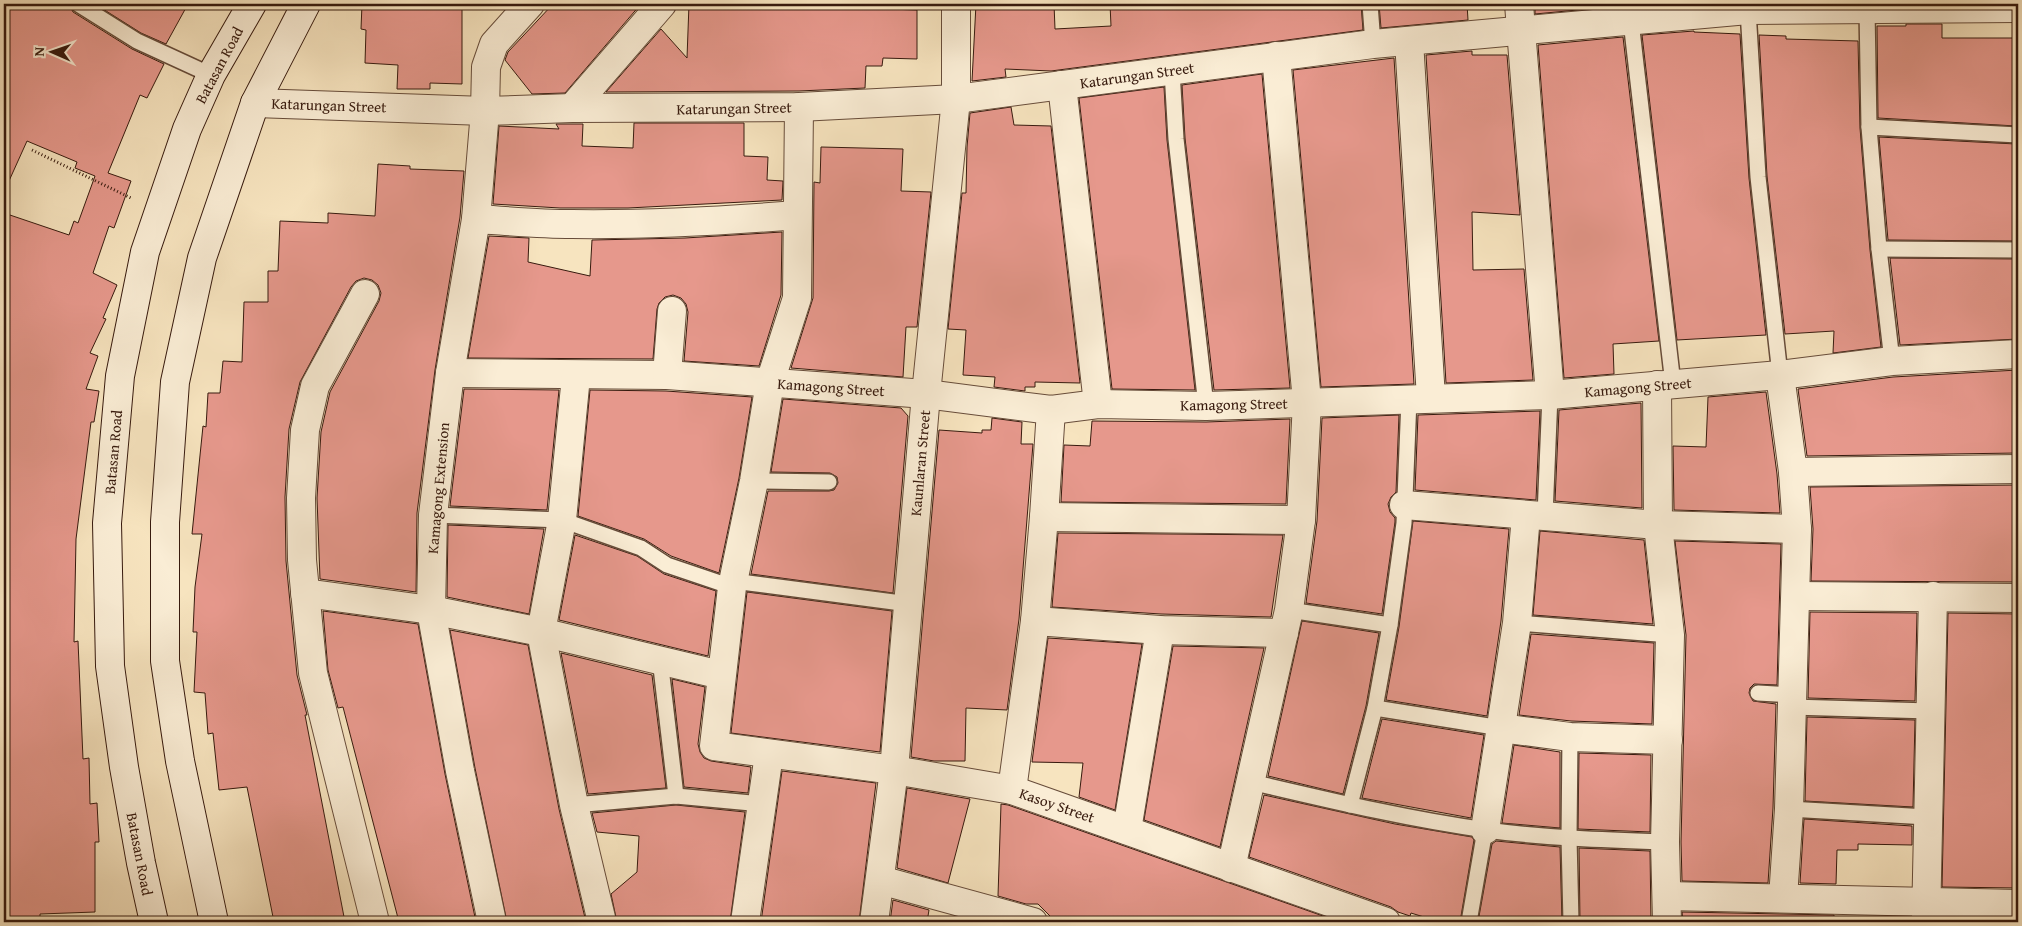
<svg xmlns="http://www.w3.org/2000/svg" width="2022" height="926" viewBox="0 0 2022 926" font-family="'Gentium Book Plus',serif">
  <rect width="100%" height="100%" fill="#f7e4bf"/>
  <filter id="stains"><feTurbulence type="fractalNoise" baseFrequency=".004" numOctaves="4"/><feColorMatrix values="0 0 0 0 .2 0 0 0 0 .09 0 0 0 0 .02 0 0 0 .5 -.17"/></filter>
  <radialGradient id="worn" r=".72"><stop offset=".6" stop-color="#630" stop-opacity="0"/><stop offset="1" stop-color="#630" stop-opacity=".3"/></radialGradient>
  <g fill="#e6988c" stroke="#371a0e">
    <polygon points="4,4 69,4 73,12 132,49 164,64 147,98 140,95 108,173 131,181 114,228 109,226 93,273 117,285 103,318 106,319 90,353 98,356 86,389 99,391 94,422 91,422 76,539 74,642 78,641 83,759 89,758 90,804 97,803 99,842 95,842 95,912 40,914 40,922 4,922 4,213 69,235 74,221 78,223 95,176 75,168 77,162 27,141 4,192"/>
    <polygon points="95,4 188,4 166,44 141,33"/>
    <polygon points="362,4 462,4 462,84 430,83 430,89 397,89 398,65 365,63 366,30 361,29"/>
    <polygon points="553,4 639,4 640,5 565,93 532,94 505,60 508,52"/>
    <polygon points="689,4 830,4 830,7 917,10 917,59 883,58 882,66 866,66 865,88 799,91 606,92 661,29 687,58"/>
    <polygon points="976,4 1054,4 1055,29 1111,26 1110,4 1361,4 1363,30 1051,71 1005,69 1006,77 972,81"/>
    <polygon points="1379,4 1467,4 1468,20 1381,28"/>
    <polygon points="1535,4 1620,4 1620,6 1535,14"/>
    <polygon points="1906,24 1942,24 1942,38 2018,38 2018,112 2016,112 2016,126 1878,118 1877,26 1906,26"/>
    <polygon points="1694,31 1694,32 1740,34 1749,178 1766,335 1677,340 1642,35"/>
    <polygon points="1759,35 1786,36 1786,39 1858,41 1860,128 1870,250 1881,347 1833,353 1834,331 1785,334 1767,176"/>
    <polygon points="1623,37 1659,341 1613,344 1614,374 1564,378 1538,45"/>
    <polygon points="1472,51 1472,55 1507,55 1520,215 1472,212 1473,270 1524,269 1533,380 1446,383 1426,55"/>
    <polygon points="1394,58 1414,384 1321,387 1293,70"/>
    <polygon points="1262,74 1290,388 1214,390 1185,138 1182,85"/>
    <polygon points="1164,87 1167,140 1195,390 1112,389 1079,98"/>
    <polygon points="1011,107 1014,125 1051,126 1080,383 1035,382 1035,387 1025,387 1025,391 994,387 995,377 963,375 966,330 948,329 962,193 966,193 967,147 970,113"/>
    <polygon points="634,123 744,123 744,156 768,157 767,180 783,181 782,200 628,208 560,208 493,204 499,126 559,129 556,124 583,124 582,146 633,148"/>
    <polygon points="1879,137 2016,144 2013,241 1888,240"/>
    <polygon points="821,147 903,149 901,191 931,192 917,327 906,327 903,377 791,368 813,298 814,182 820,183"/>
    <polygon points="378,164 410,166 410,169 464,171 460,217 435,370 417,513 416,592 320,579 317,498 321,432 330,392 379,301 381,293 378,285 372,280 364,278 356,281 351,287 300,382 289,429 285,497 286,561 297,675 307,715 305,715 345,922 274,922 247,787 219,790 213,733 208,734 205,693 194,692 197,632 193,632 195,587 202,534 192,534 203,426 206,427 208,393 220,393 223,361 242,362 244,302 268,302 268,271 278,271 280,221 328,223 328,213 375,216"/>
    <polygon points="782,232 781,295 759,366 684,361 688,312 686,304 681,298 673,295 665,297 659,303 657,309 653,359 468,358 489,236 529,238 528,262 590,276 592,240 685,238"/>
    <polygon points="1890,258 2018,259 2018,339 1900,345"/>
    <polygon points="2018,370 2018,453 1807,456 1798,389 1893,377"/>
    <polygon points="464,389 559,390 547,510 450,506"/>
    <polygon points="590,390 666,391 752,397 739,478 719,573 671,556 644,539 578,516"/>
    <polygon points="1766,392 1777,474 1780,513 1674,510 1673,446 1706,447 1708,397"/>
    <polygon points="783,399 901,408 908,416 893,593 751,574 768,491 829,491 834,490 838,483 837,477 830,473 771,472"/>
    <polygon points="1641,403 1642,508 1555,501 1559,410"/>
    <polygon points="1540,411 1536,500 1415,490 1418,415"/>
    <polygon points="1399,415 1396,492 1391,497 1388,504 1390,512 1395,518 1395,522 1382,614 1306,603 1317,521 1322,418"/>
    <polygon points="992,418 1022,422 1021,444 1033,444 1019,619 1007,710 966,708 965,761 934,761 911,757 939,430 982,433 982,430 991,430"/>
    <polygon points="1290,419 1286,504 1061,502 1064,445 1090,446 1092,421 1206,422"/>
    <polygon points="2018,485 2018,582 1811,581 1813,529 1810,487"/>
    <polygon points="1413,521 1509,529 1501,621 1487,716 1386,700 1399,627"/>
    <polygon points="448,525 544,529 529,614 447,597"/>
    <polygon points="1540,531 1644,540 1653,624 1533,615"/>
    <polygon points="1058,533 1283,535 1271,617 1161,614 1052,607"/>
    <polygon points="575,535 637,556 664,574 716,591 708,656 559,620"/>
    <polygon points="1675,541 1781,544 1777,685 1754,684 1750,688 1749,693 1753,701 1776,704 1773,808 1768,883 1682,881 1681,842 1686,635"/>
    <polygon points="747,592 892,611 880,752 731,733"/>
    <polygon points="323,611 418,624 445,774 476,922 399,922 343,707 338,708 328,670"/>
    <polygon points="1810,612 1917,613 1915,701 1808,698"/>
    <polygon points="1948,613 2018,614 2018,888 1942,887"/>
    <polygon points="1302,621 1379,633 1366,706 1343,794 1268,776"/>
    <polygon points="450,630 528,645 559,809 586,922 507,922 475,768"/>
    <polygon points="1531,634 1654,643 1652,724 1571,721 1519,715"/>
    <polygon points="1048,638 1142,644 1115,810 1079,797 1083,763 1032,762"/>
    <polygon points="1173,646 1264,648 1220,847 1144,820"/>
    <polygon points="561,653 652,675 666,788 588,794"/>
    <polygon points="672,679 705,687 698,744 700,752 704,758 711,761 751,767 748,793 684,787"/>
    <polygon points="1807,717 1915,720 1913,807 1805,801"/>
    <polygon points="1382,719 1484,735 1471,818 1362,798"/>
    <polygon points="1514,745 1560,752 1560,828 1502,823"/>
    <polygon points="1579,753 1651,755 1650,832 1578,829"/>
    <polygon points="782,771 876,783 859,922 761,922"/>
    <polygon points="907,788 970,799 948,883 897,868"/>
    <polygon points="1264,795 1395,824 1472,837 1474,840 1460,922 1440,922 1411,913 1410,916 1398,912 1391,907 1249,857"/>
    <polygon points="1001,804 1008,805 1340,922 1056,922 1038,904 1026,904 998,896"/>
    <polygon points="676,805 745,812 730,922 617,922 611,894 637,872 639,836 597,832 592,813"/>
    <polygon points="1804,819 1912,826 1912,845 1858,844 1858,850 1837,850 1836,884 1800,883"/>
    <polygon points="1496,841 1560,847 1562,922 1478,922 1492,844"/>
    <polygon points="1579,848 1650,851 1651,922 1580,922"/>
    <polygon points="893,900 929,910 927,922 890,922"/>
    <polygon points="1682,912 1834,915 1834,922 1683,922"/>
    <polygon points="1987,919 2018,920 2018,922 1987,922"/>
  </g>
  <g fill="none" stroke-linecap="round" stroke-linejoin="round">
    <defs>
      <g id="lane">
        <polyline points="78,4 137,41 211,75"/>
        <polyline points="1370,4 1373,44"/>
        <polyline points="1629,4 1673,384"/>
        <polyline points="1867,9 1869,127 1879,249 1892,361"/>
        <polyline points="1748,10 1758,177 1780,375"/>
        <polyline points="1172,71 1176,139 1206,406"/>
        <polyline points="1869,127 2018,135"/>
        <polyline points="1879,249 2018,250"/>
        <polyline points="754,481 829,482"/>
        <polyline points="433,515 562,520 641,548 667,565 732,587"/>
        <polyline points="1545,516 1550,395"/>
        <polyline points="733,581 909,604"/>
        <polyline points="1289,610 1390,625"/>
        <polyline points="1517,623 1670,635"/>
        <polyline points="660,659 676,796"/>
        <polyline points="1758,693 1791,695"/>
        <polyline points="1791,707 1930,711"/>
        <polyline points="1375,708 1501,728"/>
        <polyline points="1570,737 1569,838 1571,922"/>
        <path d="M1251,782c77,18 156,37 235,48 59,8 119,10 179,12"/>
        <polyline points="574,805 676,796 762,804"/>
        <polyline points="1350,805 1375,708 1390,625 1404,523 1409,399"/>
        <polyline points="1789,809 1927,817"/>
        <polyline points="1469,922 1485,830"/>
      </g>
      <g id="street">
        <polyline points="1519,4 1550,395"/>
        <polyline points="1409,41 1431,398"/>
        <polyline points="1062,85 1098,404"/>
        <polyline points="255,103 485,111 572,108 799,107 956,99 1373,44 1748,10 2018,8"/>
        <polyline points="799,107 797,298 770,382 754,481 732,587 714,746 894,770 1012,790 1386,922"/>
        <polyline points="572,108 662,4"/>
        <path d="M476,219c32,2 64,5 96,5 75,1 150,-3 225,-9"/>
        <polyline points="365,294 315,386 305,430 301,498 302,560 313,673 375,922"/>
        <polyline points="450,373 667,375 926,394 1051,410 1098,404 1206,406 1550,395 1780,375 1892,361 2018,354"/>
        <polyline points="667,375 672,311"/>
        <polyline points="1780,375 1793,472 1797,529 1789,809 1783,898"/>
        <polyline points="576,376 562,520 541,632 574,805 602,922"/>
        <polyline points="1657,385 1658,525 1670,635 1665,842 1667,922"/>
        <polyline points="1793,472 2018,469"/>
        <polyline points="1404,505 1658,525 1797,529"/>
        <polyline points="1044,517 1301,520"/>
        <polyline points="305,593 431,610 541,632 721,675"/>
        <polyline points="1796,596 2018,598"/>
        <polyline points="1035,621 1160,630 1284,633"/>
        <polyline points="1501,728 1570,737 1668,740"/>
        <polyline points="1012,790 1035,621 1044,517 1051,410"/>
        <polyline points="1127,830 1160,630"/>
        <polyline points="1485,830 1517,623 1526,515"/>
        <polyline points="1231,868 1289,610 1301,520 1307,402 1276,56"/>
        <polyline points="880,880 1033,922"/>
        <polyline points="1667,896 2018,904"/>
        <polyline points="492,922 460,771 431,610 433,515 450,373 476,219 485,111 486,67 494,44 530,4"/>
        <polyline points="745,922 769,754"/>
        <polyline points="874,922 894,770 926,394 956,99 956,4"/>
        <polyline points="1926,922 1933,596"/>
      </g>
      <g id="secondary">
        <polyline points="154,922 141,863 124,767 110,666 107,523 120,376 145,252 187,129 211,75 252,4"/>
        <polyline points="214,922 180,761 165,661 165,522 175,382 202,258 255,103 306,4"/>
      </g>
    </defs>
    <use href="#lane" stroke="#674c3a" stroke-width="18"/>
    <use href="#street" stroke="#674c3a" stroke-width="30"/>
    <use href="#secondary" stroke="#371a0e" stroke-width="30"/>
    <polyline stroke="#371a0e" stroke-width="3" stroke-dasharray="1 2.5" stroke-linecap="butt" points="32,150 131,198"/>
    <use href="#lane" stroke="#faedd5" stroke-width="15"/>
    <use href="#street" stroke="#faedd5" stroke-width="28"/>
    <use href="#secondary" stroke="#faedd5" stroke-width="28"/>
  </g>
  <g text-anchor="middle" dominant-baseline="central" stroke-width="4.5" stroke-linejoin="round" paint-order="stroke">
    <g font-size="15" fill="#371a0e" stroke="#faedd5">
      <text transform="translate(219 65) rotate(-62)">Batasan Road</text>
      <text transform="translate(1137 75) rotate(-8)">Katarungan Street</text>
      <text transform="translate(329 105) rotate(2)">Katarungan Street</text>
      <text transform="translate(734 108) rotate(-1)">Katarungan Street</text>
      <text transform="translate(831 387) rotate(4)">Kamagong Street</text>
      <text transform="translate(1638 387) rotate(-5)">Kamagong Street</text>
      <text transform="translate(1234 404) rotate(-1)">Kamagong Street</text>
      <text transform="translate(113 452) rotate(-85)">Batasan Road</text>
      <text transform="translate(920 463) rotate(-85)">Kaunlaran Street</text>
      <text transform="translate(438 488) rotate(-85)">Kamagong Extension</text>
      <text transform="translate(1057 805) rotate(19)">Kasoy Street</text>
      <text transform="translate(140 854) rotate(79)">Batasan Road</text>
    </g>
  </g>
  <rect width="2022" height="926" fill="none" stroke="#f7e4bf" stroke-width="20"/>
  <rect x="5" y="5" width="2012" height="916" fill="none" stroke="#371a0e" stroke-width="2.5"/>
  <rect x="10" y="10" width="2002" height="906" fill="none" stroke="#371a0e"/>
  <g transform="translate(52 52) rotate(272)" stroke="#faedd5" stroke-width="4" paint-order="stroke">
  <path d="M0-4L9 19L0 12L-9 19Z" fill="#371a0e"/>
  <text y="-8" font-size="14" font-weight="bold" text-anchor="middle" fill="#371a0e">N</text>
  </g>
  <rect width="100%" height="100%" filter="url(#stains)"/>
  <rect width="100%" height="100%" fill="url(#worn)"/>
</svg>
